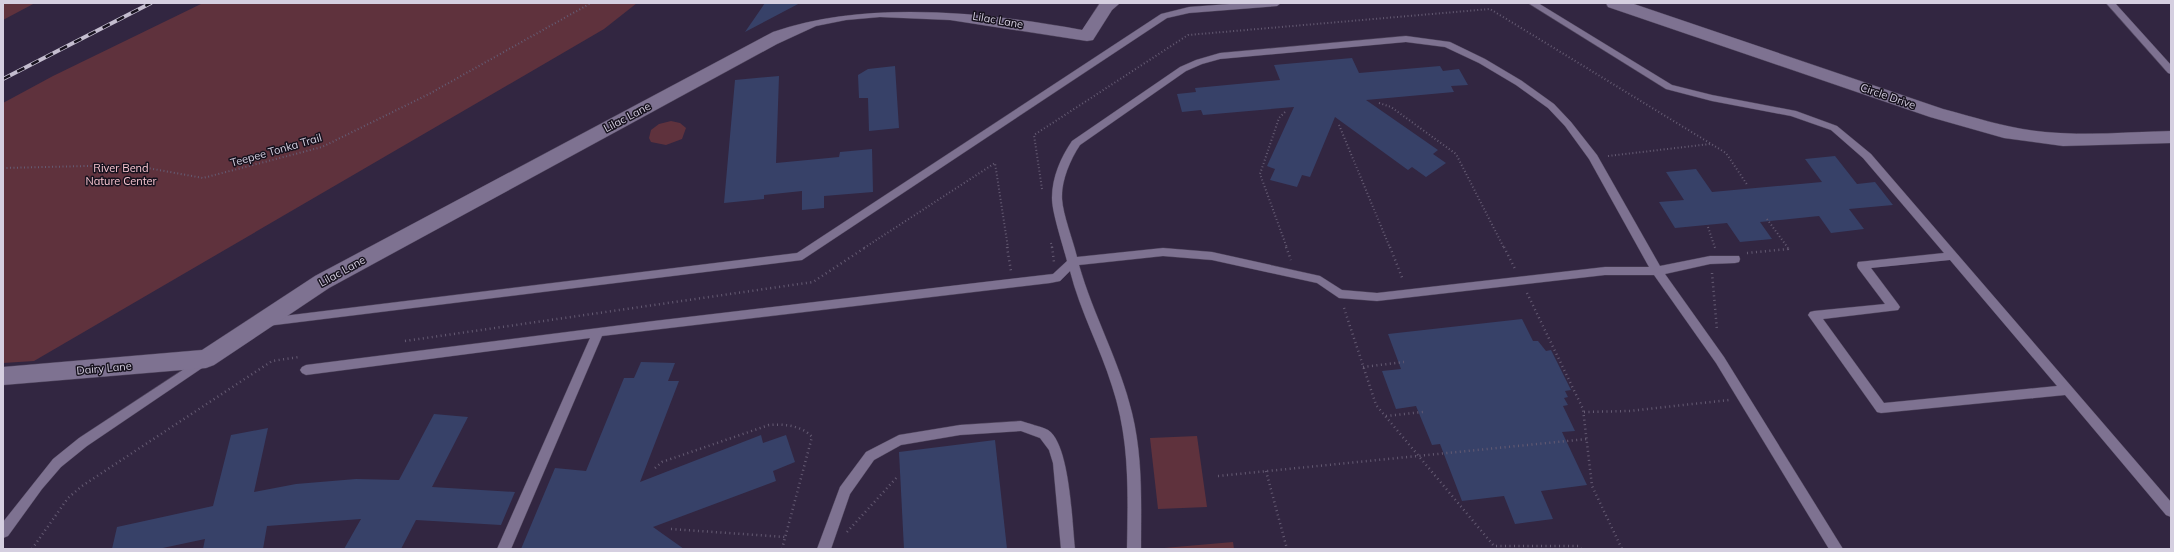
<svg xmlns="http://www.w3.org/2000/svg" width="2174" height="552" viewBox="0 0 2174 552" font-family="Mulish,sans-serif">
  <rect width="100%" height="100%" fill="#322641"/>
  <g fill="#5f323d">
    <polygon points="3,3 35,3 3,20"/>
    <polygon points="203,3 637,3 604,29 34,361 3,363 3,103 53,76"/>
    <polygon points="671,121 680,123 686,128 682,139 666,145 651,142 649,138 651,130 659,124"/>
    <polygon points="1197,436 1207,507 1158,509 1150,438"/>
    <polygon points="1233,542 1234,549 1164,548"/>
  </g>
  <g fill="#374168">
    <polygon points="765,3 800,3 745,32"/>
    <polygon points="1352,58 1359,73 1440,66 1443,71 1459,69 1468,85 1451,86 1454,92 1366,100 1438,150 1433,154 1446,163 1426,177 1412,167 1408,170 1335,117 1310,177 1302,175 1297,187 1270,180 1275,169 1267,166 1294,107 1203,115 1201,110 1182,112 1177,94 1196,92 1195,88 1280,80 1274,65"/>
    <polygon points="895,66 899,128 869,131 868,98 859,98 858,75 868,69"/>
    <polygon points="779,76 776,163 839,157 840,152 872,149 873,192 824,196 824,208 802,210 802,191 764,195 764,199 724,203 735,80"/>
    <polygon points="1835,156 1857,184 1875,182 1893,205 1849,209 1864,229 1831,233 1819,216 1760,222 1772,239 1740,242 1727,223 1675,228 1659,202 1684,200 1666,172 1696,169 1712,192 1822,182 1805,159"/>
    <polygon points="1522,319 1533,341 1538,341 1546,351 1551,350 1571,390 1565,391 1568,397 1564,398 1568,405 1563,406 1575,431 1562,432 1587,485 1541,491 1553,519 1515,524 1504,496 1462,501 1440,444 1432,445 1416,406 1396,409 1382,371 1401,369 1388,334"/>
    <polygon points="641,362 675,363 668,381 679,381 640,482 761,435 763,443 786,435 795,462 773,471 776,481 653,527 684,549 521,549 555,468 586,471 624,378 634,378"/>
    <polygon points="434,414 468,417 432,487 515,492 501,525 416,520 401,549 344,549 361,519 267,526 263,549 203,549 205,539 158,549 112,549 117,527 213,506 231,435 268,428 254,492 296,484 356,479 399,480"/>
    <polygon points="995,440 1007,549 904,549 899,452"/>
  </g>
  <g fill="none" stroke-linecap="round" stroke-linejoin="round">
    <defs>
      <g id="lane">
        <polygon points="1243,3 1281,3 1277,6 1189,13 1167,18 802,260 267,326 263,325 261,322 263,319 267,318 797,253 1161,14 1189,7"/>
        <path d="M1528,3h10l134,82 40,10 84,16 41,15 34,28 300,348v15l-5,-2 -101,-120 -184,18 -4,-1 -69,-97 2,-3 4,-1 71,-7 -27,-36 -1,-3 1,-3 86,-9 -81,-95 -32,-28 -40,-14 -79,-15 -46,-12zM1950,260l107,126 -173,17 -61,-84 75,-9 2,-3 -2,-3 -27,-36z"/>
        <polygon points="2106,3 2115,3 2171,65 2171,74 2168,73"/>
        <path d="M1406,36l44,6 35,17 37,22 32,23 17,18 26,33 63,111 50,-10h29l1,3 -1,3 -4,1 -25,1 -45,10 59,83 119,192h-14l-113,-186 -62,-88h-49l-228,26 -38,-3 -22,-15 -105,-23 -49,-4 -84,9c14,50 41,97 53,148 11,45 9,90 9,136h-14c1,-56 3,-109 -15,-163 -12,-39 -32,-75 -42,-115l-10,10 -10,2 -448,53 -91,213h-14l93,-211 -284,37 -4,-2 -2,-3 2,-3 4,-2 348,-44 399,-47 14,-13c-4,-16 -15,-48 -15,-63 0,-21 9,-41 20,-57l108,-74 16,-7 24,-7zM1406,42l39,5 34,16 37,22 32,23 17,18 24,33 60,108h-44l-228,26 -35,-3 -22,-14 -108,-24 -49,-4 -86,9c-4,-17 -14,-42 -15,-58 -1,-18 8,-39 18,-54l106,-74 16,-7 18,-5z"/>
        <polygon points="204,356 208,358 210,361 208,364 87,446 61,467 42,489 8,536 3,538 3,522 53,459 79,438"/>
        <path d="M1021,421c8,3 19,5 27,9 22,14 24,93 27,119h-14l-8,-86 -4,-13 -9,-12 -19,-7 -61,4 -59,10 -27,15 -24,34 -19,55h-14l23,-62 26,-35 33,-17 61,-10z"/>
      </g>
      <g id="street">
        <path d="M1100,3h20l-8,7 -19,30 -6,1 -137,-21 -70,-3 -34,3 -30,6 -39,18 -448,244 -115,77 -8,3 -203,17v-18l199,-17 113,-74 458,-244c92,-32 212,-20 309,-2z"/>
        <path d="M1606,3h25l312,106c34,9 67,20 102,23 42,4 84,0 126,-1v12l-108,3 -59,-8 -74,-21 -322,-110z"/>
      </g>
    </defs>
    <use href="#lane" stroke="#4e445b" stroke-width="1"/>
    <use href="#street" stroke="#4e445b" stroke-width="1"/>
    <g stroke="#655b73" stroke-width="2" stroke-dasharray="1 2.5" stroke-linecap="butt">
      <polyline points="1379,103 1391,107 1456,154 1504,248"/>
      <polyline points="1285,112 1279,118 1260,174 1287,248"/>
      <polyline points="1339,125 1390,248"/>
      <polyline points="1608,156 1710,144"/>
      <polyline points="3,168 131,165 203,178 322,147 429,94 591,3"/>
      <polyline points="1042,189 1034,135 1188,35 1490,9 1726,153 1748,186"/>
      <polyline points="1767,219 1788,248"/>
      <polyline points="1708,227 1715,248"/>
      <polyline points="1051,243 1052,248"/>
      <polyline points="864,248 995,163 1008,248"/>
    </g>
    <g stroke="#655b73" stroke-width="2.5" stroke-dasharray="1 3.5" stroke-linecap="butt">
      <polyline points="1007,247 1011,271"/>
      <polyline points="1052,247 1054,262"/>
      <polyline points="1286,247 1291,260"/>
      <polyline points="1390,247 1403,280"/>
      <polyline points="1504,247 1515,269"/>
      <polyline points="1747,253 1788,249 1787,247"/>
      <polyline points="1712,273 1717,330"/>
      <polyline points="1527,293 1583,409 1592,486 1622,549"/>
      <polyline points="1344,308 1376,405 1494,546 1579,546 1581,549"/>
      <polyline points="405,341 813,282 866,247"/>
      <polyline points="1363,367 1404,362"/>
      <polyline points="1584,412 1629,411 1729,400"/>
      <polyline points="1386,416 1423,412"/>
      <path d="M655,468l7,-6 107,-37c15,-1 32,0 43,12l-30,112"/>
      <polyline points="1266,471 1287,549"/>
      <polyline points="1218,476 1587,439"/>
      <polyline points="671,529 785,537"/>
      <polyline points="847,532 898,476"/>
      <polyline points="32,549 68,498 82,486 272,361 299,357"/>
    </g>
    <use href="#lane" fill="#7e7291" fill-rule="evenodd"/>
    <use href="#street" fill="#7e7291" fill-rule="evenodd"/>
    <defs>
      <polyline id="rail" points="3,79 151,3"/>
    </defs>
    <use href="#rail" stroke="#c4bdcf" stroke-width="4"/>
    <use href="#rail" stroke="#17121e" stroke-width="2.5" stroke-dasharray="8" stroke-linecap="butt"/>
  </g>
  <g text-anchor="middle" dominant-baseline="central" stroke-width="3" stroke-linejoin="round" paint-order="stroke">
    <g font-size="11" fill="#d5cfe0" stroke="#17121e">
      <text transform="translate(998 20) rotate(10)">Lilac Lane</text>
      <text transform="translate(1888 96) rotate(19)">Circle Drive</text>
      <text transform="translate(627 117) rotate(-28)">Lilac Lane</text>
      <text transform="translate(276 150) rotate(-16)">Teepee Tonka Trail</text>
      <text transform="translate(342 271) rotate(-29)">Lilac Lane</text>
      <text transform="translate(104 368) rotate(-5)">Dairy Lane</text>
    </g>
    <g font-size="11" fill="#f9c6d1" stroke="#17121e">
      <text x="121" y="168">River Bend<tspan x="121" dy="13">Nature Center</tspan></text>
    </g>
  </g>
  <rect width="2174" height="552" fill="none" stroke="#d5cfe0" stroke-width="8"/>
</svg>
